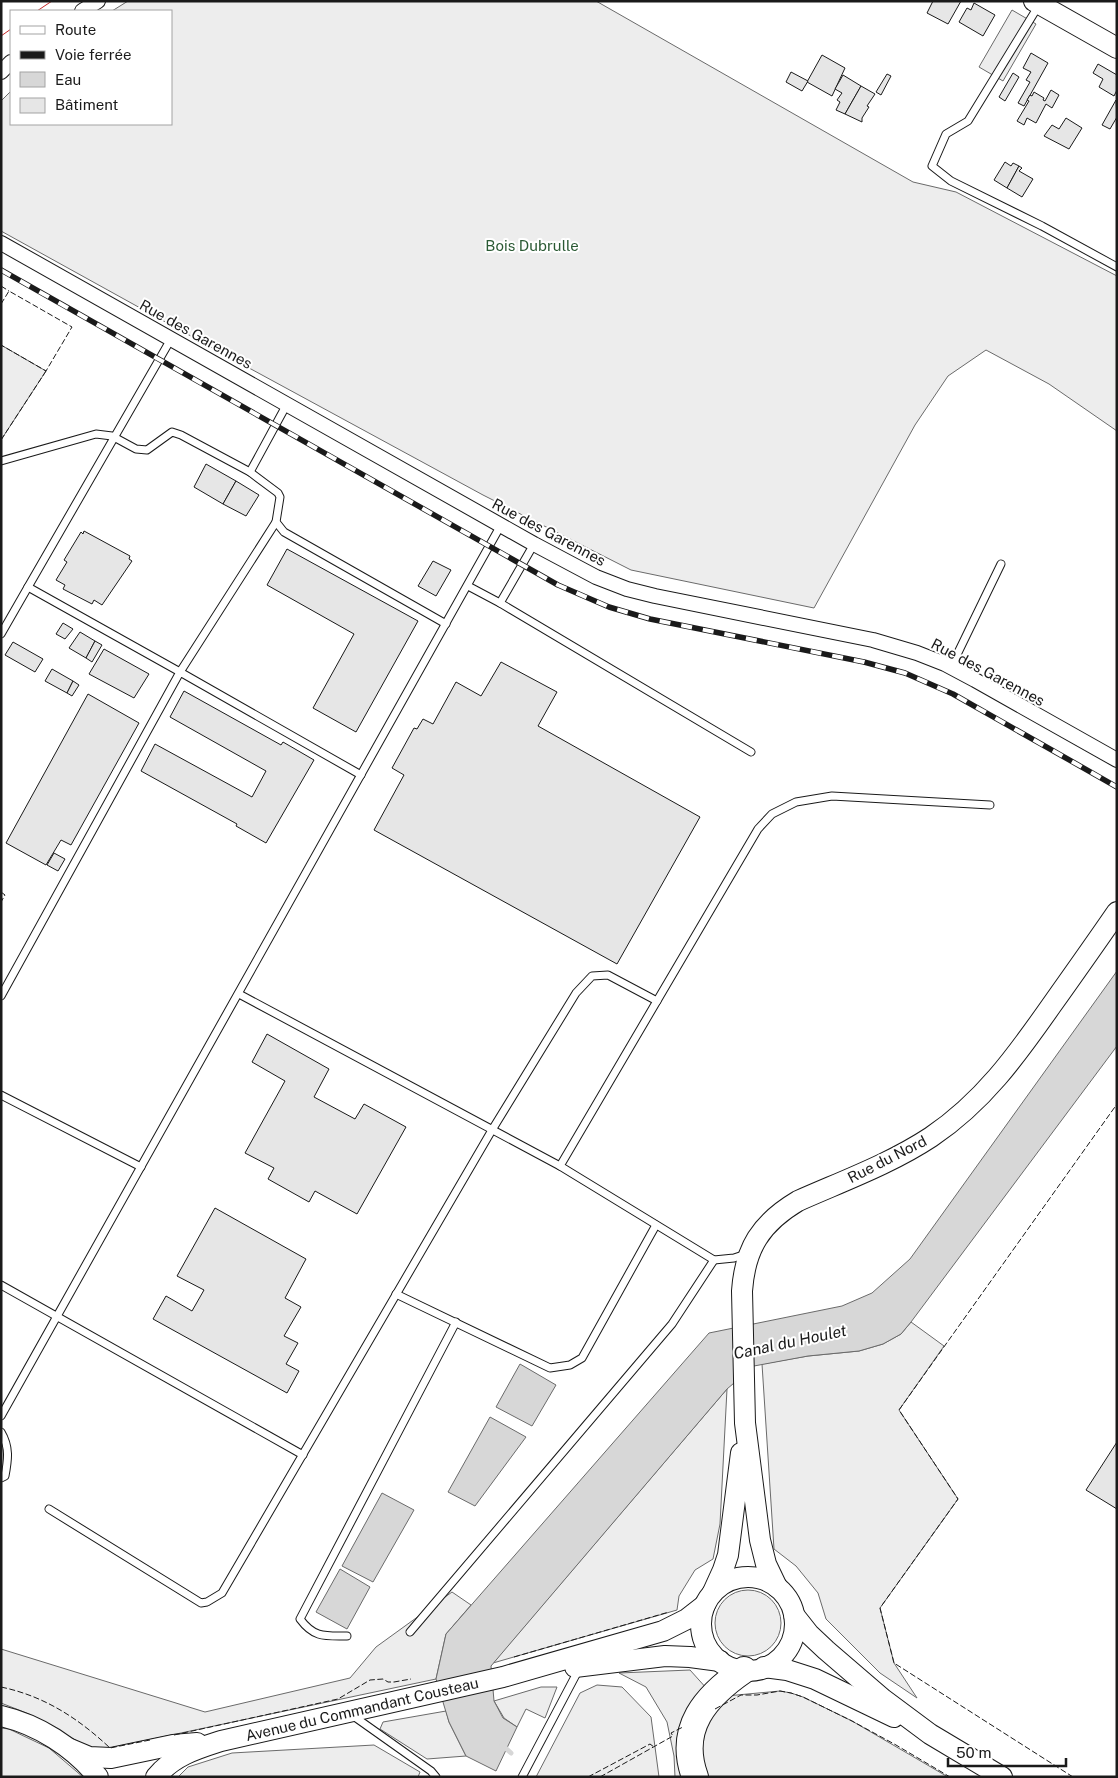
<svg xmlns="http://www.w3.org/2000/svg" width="1118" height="1778" viewBox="0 0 1118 1778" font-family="'Public Sans',sans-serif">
  <rect width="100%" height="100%" fill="#fff"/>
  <g fill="#ededed" stroke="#6a6a6a">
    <polygon points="128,1 596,1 913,182 956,192 1117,276 1117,431 1049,384 986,350 948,376 915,425 814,608 631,570 483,495 227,356 1,231 1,101 11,91 11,124 171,124 171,11 112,11"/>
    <polygon points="1012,10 1036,24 1003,81 979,67"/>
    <polygon points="1,345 46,371 1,440"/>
    <polygon points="911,1322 944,1346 899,1410 958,1499 880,1608 894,1663 917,1698 880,1673 826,1619 818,1593 796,1566 774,1549 762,1364 808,1356 859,1351 883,1344 901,1334"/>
    <polygon points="727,1389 720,1524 713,1559 695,1570 679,1596 677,1610 493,1663"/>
    <circle cx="748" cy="1623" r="33"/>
    <polygon points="452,1592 471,1605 446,1634 436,1679 110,1748 90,1750 79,1742 29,1714 1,1703 1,1649 205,1712 350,1678 376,1647"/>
    <polygon points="690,1670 708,1690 687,1777 675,1777 674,1756 667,1722 646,1687 619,1673"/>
    <polygon points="597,1685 622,1687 651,1717 659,1777 536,1777 580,1693"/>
    <polygon points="541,1687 557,1687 545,1718 526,1709 517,1727 504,1718 494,1701"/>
    <polygon points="780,1691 791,1693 803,1697 852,1721 948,1777 704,1777 699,1740 708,1714 726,1696"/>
    <polygon points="446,1711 449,1722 466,1756 427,1759 380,1729 383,1722"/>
    <polygon points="1,1728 9,1729 49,1748 83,1777 1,1777"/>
    <polygon points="374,1745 420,1772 418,1777 178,1777 188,1767 232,1753"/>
  </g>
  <g fill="#d7d7d7" stroke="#6a6a6a">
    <polygon points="1117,971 1117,1046 911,1322 901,1334 883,1344 859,1351 808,1356 754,1366 727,1389 491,1666 494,1701 503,1718 517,1727 496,1771 466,1756 449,1722 436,1679 446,1634 709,1333 842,1306 872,1293 910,1259"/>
    <polygon points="520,1364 556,1385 532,1426 496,1407"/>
    <polygon points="490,1417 526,1437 475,1506 448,1492"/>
    <polygon points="382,1493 414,1510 373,1582 342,1566"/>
    <polygon points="340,1569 370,1587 347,1629 316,1612"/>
  </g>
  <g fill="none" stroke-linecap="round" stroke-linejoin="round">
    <polyline stroke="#d7d7d7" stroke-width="5" points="502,1745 511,1753"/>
  </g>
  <g fill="#e6e6e6" stroke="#1a1a1a">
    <polygon points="933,1 961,1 948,24 927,13"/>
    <polygon points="974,3 995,15 983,36 959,22 967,8 971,10"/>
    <polygon points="1031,53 1048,63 1024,106 1018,103 1030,82 1026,80 1031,72 1023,68"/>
    <polygon points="822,55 845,68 832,96 807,82"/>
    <polygon points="1098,64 1117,75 1117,90 1114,96 1099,87 1103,79 1093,73"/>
    <polygon points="791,72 808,81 802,91 786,82"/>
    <polygon points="1013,73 1019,77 1005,101 999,97"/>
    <polygon points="887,74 891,76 881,95 876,92"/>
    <polygon points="843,75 861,86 845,114 836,110 840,102 837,100 842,93 835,89"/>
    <polygon points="861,86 875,94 867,106 869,107 862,118 862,122 845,114"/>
    <polygon points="1051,90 1059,95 1052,108 1046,104 1036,123 1027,118 1024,125 1017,121 1029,101 1027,100 1030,95 1032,96 1034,92 1044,98 1043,100 1045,101"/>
    <polygon points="1116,100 1117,117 1110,129 1102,125"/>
    <polygon points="1066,118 1082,128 1069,149 1044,136 1052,125 1059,129"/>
    <polygon points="1005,162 1011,166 1013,163 1019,166 1007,188 994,180"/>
    <polygon points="1019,166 1022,168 1019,171 1033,179 1022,197 1007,188"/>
    <polygon points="206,464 236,481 223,504 194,487"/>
    <polygon points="236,481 259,495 246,516 223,504"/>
    <polygon points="84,531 130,556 129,559 132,561 102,605 94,600 92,604 63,589 65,585 56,580 67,562 64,560 81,532 83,534"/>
    <polygon points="287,549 418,621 356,732 313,708 354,634 267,585"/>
    <polygon points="433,561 451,570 436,596 418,586"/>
    <polygon points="63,623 73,629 65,639 56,634"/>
    <polygon points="80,632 95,641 86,658 69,648"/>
    <polygon points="95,641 102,645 92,662 86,658"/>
    <polygon points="13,642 43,659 35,672 5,655"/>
    <polygon points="104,649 149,674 134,698 89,674"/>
    <polygon points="501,662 557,692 538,726 700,817 617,964 374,830 404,775 392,768 414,728 417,729 423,719 433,724 456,682 481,696"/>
    <polygon points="52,669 73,681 67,693 45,681"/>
    <polygon points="73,681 79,685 72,696 67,693"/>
    <polygon points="184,691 281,745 283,742 314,760 266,843 236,826 237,824 141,771 155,744 252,797 266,771 170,717"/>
    <polygon points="88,694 139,723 71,845 61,840 46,865 6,843"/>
    <polygon points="54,853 65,859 58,871 47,865"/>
    <polygon points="267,1034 329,1069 314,1097 355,1119 364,1104 406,1127 357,1214 315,1191 309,1202 268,1179 274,1168 245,1153 285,1081 252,1062"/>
    <polygon points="215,1208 306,1259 285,1298 301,1307 284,1336 298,1343 286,1364 299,1371 287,1393 153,1319 166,1296 192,1311 204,1290 177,1276"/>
    <polygon points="1117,1442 1117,1509 1086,1490"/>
  </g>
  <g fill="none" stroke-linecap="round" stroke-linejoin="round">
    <defs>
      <g id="lane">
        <polyline points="1039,5 968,121 946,134 932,166 951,181 1042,226 1117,267"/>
        <polyline points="171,339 28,587 180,672 276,522"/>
        <polyline points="1,461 96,434 112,436 136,449 147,450 172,432 181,435 250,472 278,493 280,497 276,522 284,532 446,624"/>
        <polyline points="250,472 287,404"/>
        <polyline points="468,586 500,603 534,544"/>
        <polyline points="500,603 751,752"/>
        <polyline points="1,634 28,587"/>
        <polyline points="951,667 1001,564"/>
        <polyline points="239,994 560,1166"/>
        <polyline points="1,996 180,672 361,775"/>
        <polyline points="1,1095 141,1167"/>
        <polyline points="714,1260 734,1258 746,1254"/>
        <polyline points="1,1285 303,1455"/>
        <polyline points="396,1294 550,1368 570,1365 582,1358 656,1225"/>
        <polyline points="1,1416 501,525"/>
        <path d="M1,1432c9,15 7,28 4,44l-4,2"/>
        <polyline points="49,1509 201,1603 207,1602 222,1593 492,1130 576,993 592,976 608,975 657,1001"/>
        <polyline points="410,1632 672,1324 714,1260 560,1166 758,829 772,814 796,802 832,796 990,805"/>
        <path d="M347,1636c-22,0 -33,2 -47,-17l156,-297"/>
        <polyline points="352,1715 431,1771 436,1777"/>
        <polyline points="522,1777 579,1669"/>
      </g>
      <g id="street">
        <polyline points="82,11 98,1"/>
        <polyline points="1,72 11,62"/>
        <polyline points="1,243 534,544 596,577 627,589 655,596 873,640 917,653 945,664 975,680 1117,760"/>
      </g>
      <g id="secondary">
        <polyline points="1034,1 1117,48"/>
        <circle cx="748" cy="1624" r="47"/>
        <path d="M777,1587l-11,-23 -6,-24 -15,-117 -3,-132c3,-43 19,-68 56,-90 45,-20 92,-37 133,-64 52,-35 85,-81 120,-131 22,-31 44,-62 66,-94"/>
        <polyline points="713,1592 723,1570 728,1555 741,1453"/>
        <polyline points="794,1615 809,1634 826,1650 883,1699 930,1734 1002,1777"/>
        <polyline points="575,1667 665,1656 690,1657 720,1661"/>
        <polyline points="764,1667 787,1670 815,1679 894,1717"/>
        <path d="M1,1716c38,9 72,31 97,61"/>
        <polyline points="70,1749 89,1757 111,1758 173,1745 197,1743"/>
        <path d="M156,1777c17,-21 40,-28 65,-36l282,-64 160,-46 24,-12 18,-14"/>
      </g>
      <path id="highway" d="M695,1777c-18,-49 11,-81 49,-107"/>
    </defs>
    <use href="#lane" stroke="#1a1a1a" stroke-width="9"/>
    <use href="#street" stroke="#1a1a1a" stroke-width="16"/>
    <use href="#secondary" stroke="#1a1a1a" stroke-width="22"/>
    <use href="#highway" stroke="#1a1a1a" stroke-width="28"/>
    <use href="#lane" stroke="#fff" stroke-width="7"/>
    <use href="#street" stroke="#fff" stroke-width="14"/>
    <use href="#secondary" stroke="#fff" stroke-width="20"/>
    <use href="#highway" stroke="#fff" stroke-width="26"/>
    <defs>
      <polyline id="rail" points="1,270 558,585 609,607 650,619 864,662 905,673 953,694 1117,787"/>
    </defs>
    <use href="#rail" stroke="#1a1a1a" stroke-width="5.5"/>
    <use href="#rail" stroke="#fff" stroke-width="4" stroke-dasharray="11" stroke-linecap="butt"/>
    <g stroke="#1a1a1a" stroke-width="1" stroke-dasharray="6 2.5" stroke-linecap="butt">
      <polyline points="1,286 9,291"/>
      <polyline points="1,304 9,291 72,327 46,371 1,345"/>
      <polyline points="1,440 46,371"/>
      <polyline points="1,892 5,895 1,902"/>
      <polyline points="514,1657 669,1612"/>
      <path d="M1,1687c43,9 77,31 109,61l40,-8"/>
      <polyline points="715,1709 741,1695 757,1695 780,1691 791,1693 803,1697 852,1721 896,1745 950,1777"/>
      <polyline points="174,1735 338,1699 370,1680 383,1679 388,1682 394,1682 411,1679"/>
      <polyline points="588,1777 650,1744 654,1747"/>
      <polyline points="600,1777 673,1736 671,1733 683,1727"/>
      <polyline points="1073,1777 894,1663 880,1608 958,1499 899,1410 1117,1104"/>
    </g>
    <g stroke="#c62828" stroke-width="1" stroke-dasharray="18 4 2.5 4" stroke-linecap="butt">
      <polyline points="37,11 52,1"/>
      <polyline points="1,36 11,29"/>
    </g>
  </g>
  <g text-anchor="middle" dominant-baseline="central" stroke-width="4" stroke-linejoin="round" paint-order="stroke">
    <g font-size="15" fill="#2b5a34" stroke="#fff">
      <text x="532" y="245">Bois Dubrulle</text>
    </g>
    <g font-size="15" fill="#1a1a1a" stroke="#fff">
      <text transform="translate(196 334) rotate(29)">Rue des Garennes</text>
      <text transform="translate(549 532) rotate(28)">Rue des Garennes</text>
      <text transform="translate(988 672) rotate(28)">Rue des Garennes</text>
      <text transform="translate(887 1159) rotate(-27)">Rue du Nord</text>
      <text transform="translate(362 1709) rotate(-13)">Avenue du Commandant Cousteau</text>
    </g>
    <g font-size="16" font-style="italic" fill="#1a1a1a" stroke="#fff">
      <text transform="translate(790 1342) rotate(-12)">Canal du Houlet</text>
    </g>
  </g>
  <rect width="1118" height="1778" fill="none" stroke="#1a1a1a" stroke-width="5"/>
  <rect x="10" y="10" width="162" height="115" fill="#ffffff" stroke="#a3a3a3"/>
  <rect x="20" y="26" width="25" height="8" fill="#ffffff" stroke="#a3a3a3"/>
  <text x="55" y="35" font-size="15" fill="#1a1a1a">Route</text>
  <rect x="20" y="51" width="25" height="8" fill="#1a1a1a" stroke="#a3a3a3"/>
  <text x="55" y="60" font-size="15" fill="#1a1a1a">Voie ferrée</text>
  <rect x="20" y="72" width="25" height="15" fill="#d7d7d7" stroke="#a3a3a3"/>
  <text x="55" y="85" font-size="15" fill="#1a1a1a">Eau</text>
  <rect x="20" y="98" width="25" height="15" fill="#e6e6e6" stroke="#a3a3a3"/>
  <text x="55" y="110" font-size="15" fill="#1a1a1a">Bâtiment</text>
  <path d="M948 1758v8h118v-8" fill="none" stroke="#1a1a1a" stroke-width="2.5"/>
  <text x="956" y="1758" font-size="15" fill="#1a1a1a" stroke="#ffffff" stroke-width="4" paint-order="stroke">50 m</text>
</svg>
